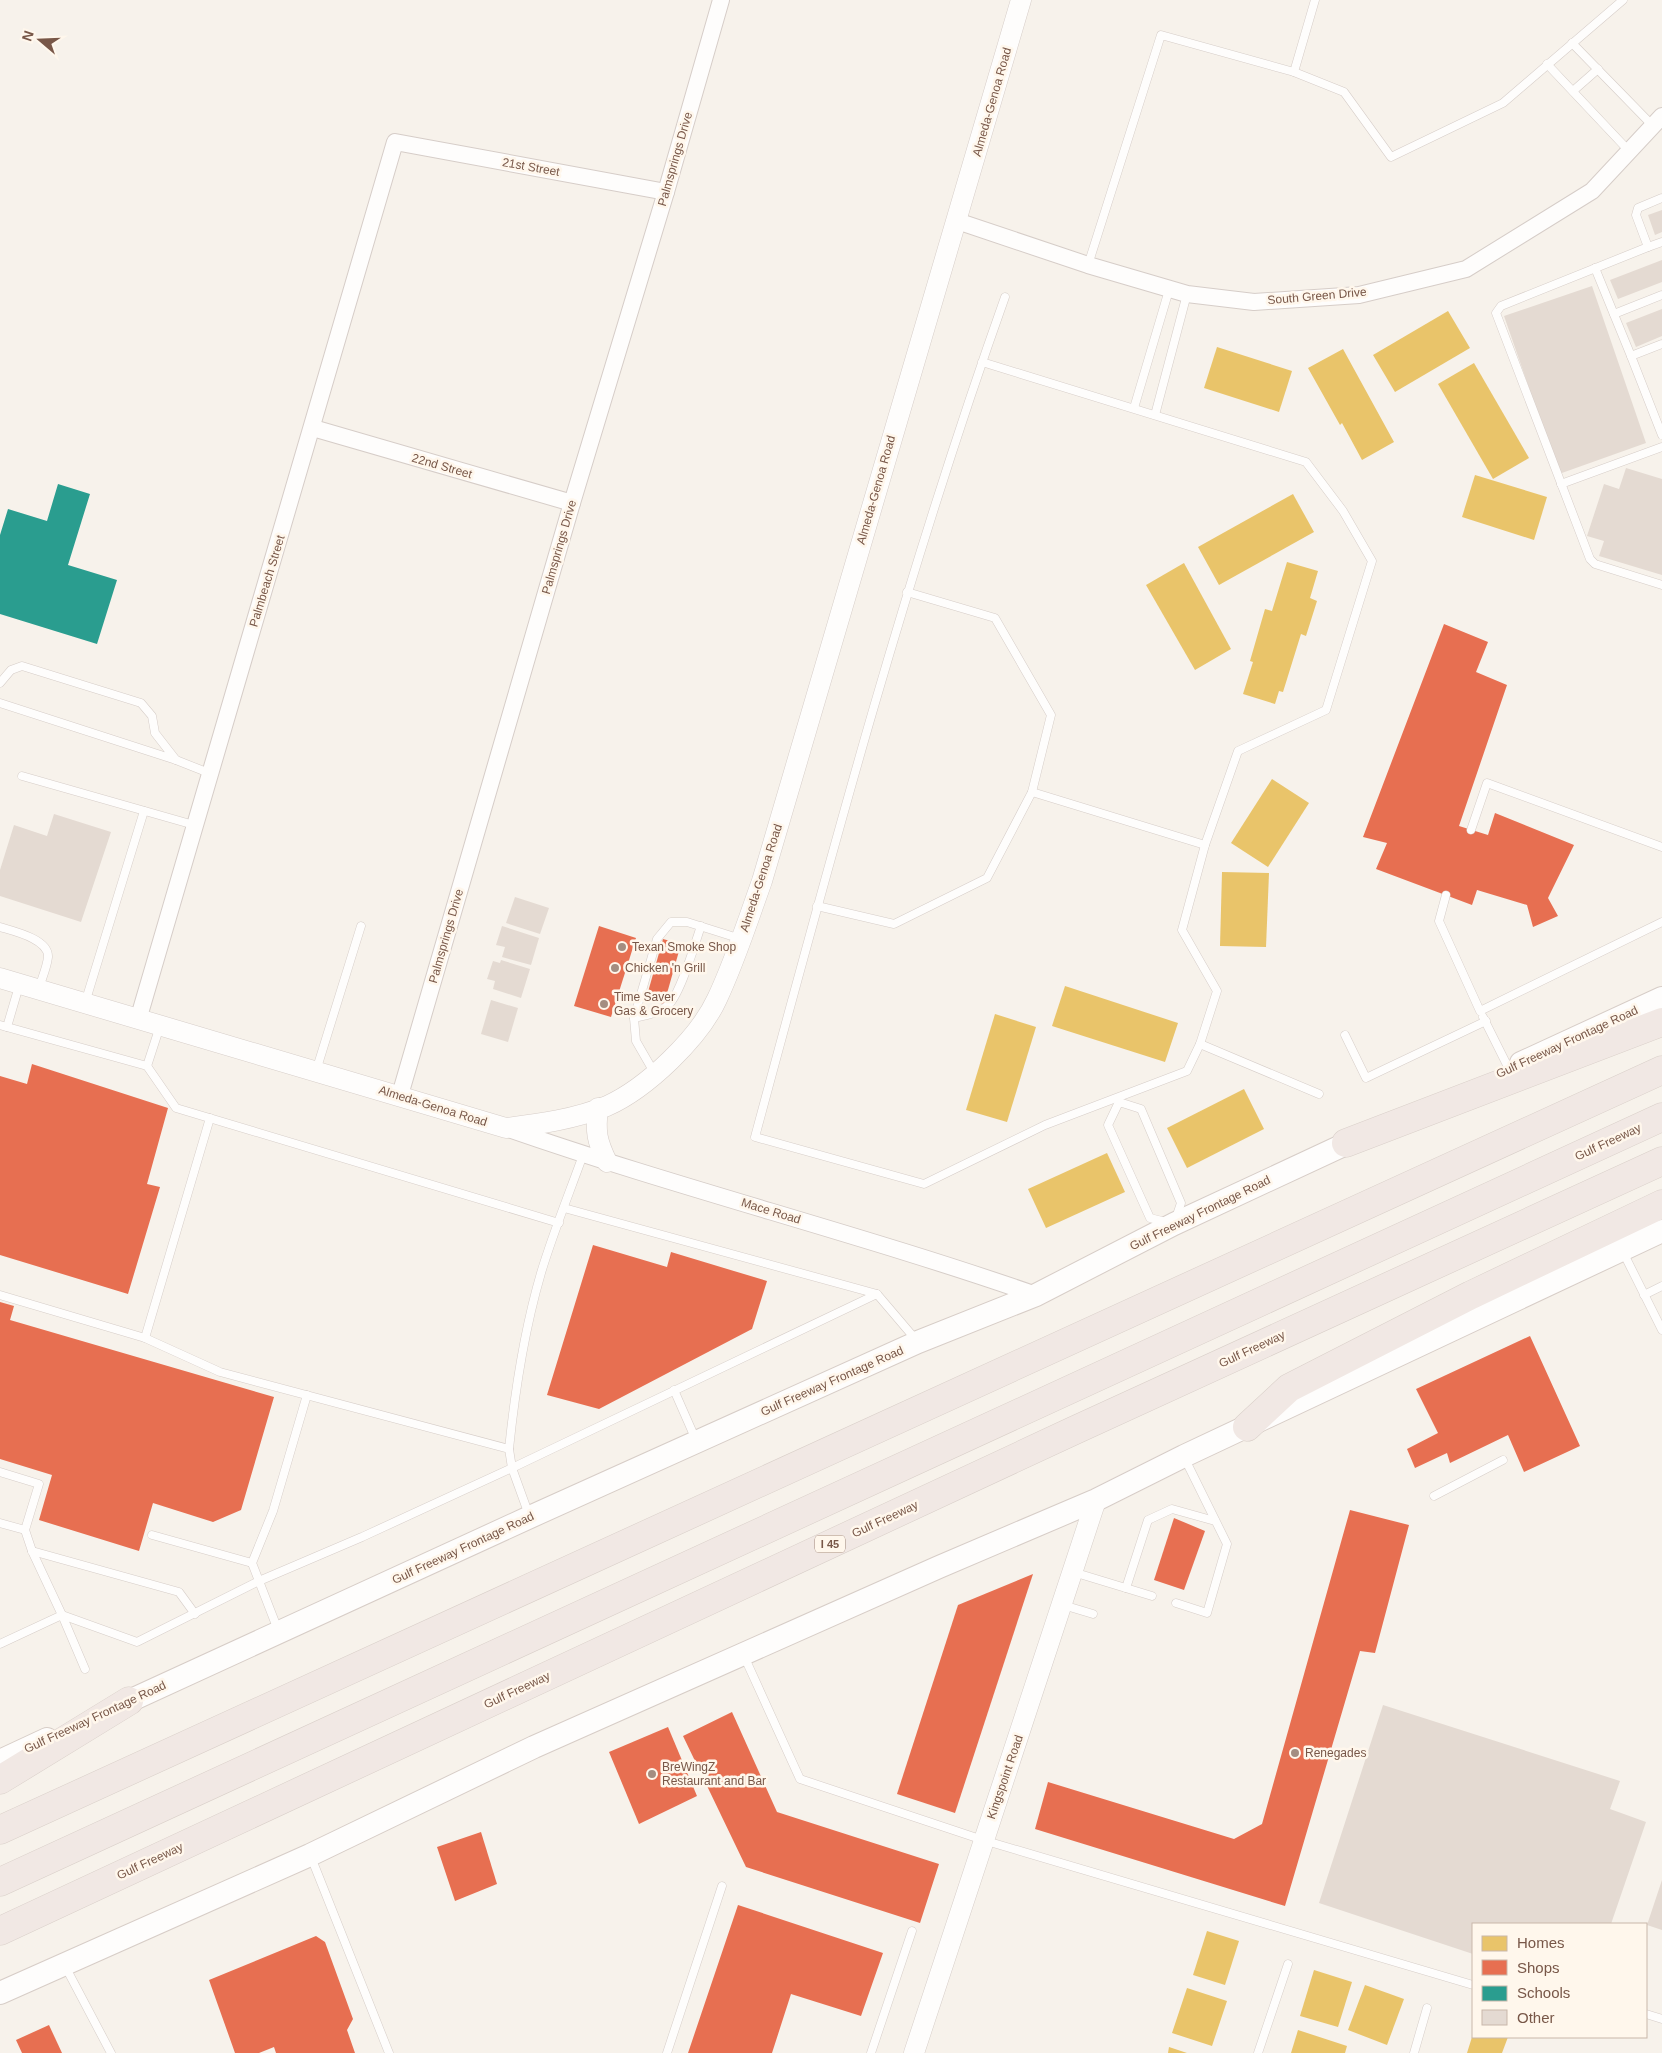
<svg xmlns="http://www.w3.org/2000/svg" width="1662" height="2053" viewBox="0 0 1662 2053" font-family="Arial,sans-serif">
  <rect width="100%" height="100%" fill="#f7f2eb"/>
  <g fill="#e9c46a">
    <polygon points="1448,311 1470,348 1395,392 1373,355"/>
    <polygon points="1217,347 1292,371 1279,412 1204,388"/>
    <polygon points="1343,349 1394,442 1362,460 1342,423 1340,425 1308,368"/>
    <polygon points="1474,363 1529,458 1493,479 1438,384"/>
    <polygon points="1475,475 1547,497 1534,540 1462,517"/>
    <polygon points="1293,494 1314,532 1219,585 1198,547"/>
    <polygon points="1287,562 1318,571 1310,598 1317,601 1306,636 1301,634 1283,692 1279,691 1275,704 1243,694 1253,662 1250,661 1265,609 1272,611"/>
    <polygon points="1184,563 1231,649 1195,670 1146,585"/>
    <polygon points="1272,779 1309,803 1268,867 1231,843"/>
    <polygon points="1222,872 1269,873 1266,947 1220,946"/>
    <polygon points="1065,986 1178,1023 1165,1062 1052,1026"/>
    <polygon points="995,1014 1036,1027 1007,1122 966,1110"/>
    <polygon points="1244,1089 1264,1129 1187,1168 1167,1128"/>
    <polygon points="1107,1153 1125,1192 1046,1228 1028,1189"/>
    <polygon points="1207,1931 1239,1941 1225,1985 1193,1975"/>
    <polygon points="1314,1970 1352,1982 1338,2027 1300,2016"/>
    <polygon points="1365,1985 1404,1999 1387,2045 1348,2030"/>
    <polygon points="1187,1988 1227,2001 1212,2046 1172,2033"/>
    <polygon points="1298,2030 1347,2046 1345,2053 1291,2053"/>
    <polygon points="1472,2037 1508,2037 1502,2053 1467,2053"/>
    <polygon points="1169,2047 1187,2053 1168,2053"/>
  </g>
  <g fill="#e76f51">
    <polygon points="1444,624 1488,642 1476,672 1507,685 1459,826 1488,835 1495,813 1574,845 1548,898 1558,916 1533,927 1527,905 1477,890 1472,905 1376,869 1387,843 1363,837"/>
    <polygon points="599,926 636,938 611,1017 574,1006"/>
    <polygon points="663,939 681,944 664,1004 646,999"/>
    <polygon points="32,1064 168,1108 147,1184 160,1187 128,1294 0,1255 0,1076 27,1084"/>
    <polygon points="593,1245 667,1267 671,1252 767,1281 752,1329 599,1409 547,1395"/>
    <polygon points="0,1302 14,1306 10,1320 274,1397 241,1510 213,1522 153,1503 139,1551 39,1520 52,1475 0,1459"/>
    <polygon points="1530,1336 1580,1446 1524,1472 1508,1435 1450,1463 1447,1453 1415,1468 1407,1449 1438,1433 1416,1389"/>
    <polygon points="1350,1510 1409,1525 1375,1653 1360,1651 1285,1906 1035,1829 1048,1782 1234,1839 1262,1824"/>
    <polygon points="1174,1518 1205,1531 1184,1590 1154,1580"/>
    <polygon points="1033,1574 955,1813 897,1794 958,1605"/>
    <polygon points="732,1712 777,1812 939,1864 920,1923 746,1867 683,1736"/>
    <polygon points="668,1727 697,1796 639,1824 609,1752"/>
    <polygon points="481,1832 497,1884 455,1901 437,1847"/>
    <polygon points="738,1905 883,1953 861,2016 791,1994 772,2053 688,2053"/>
    <polygon points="316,1936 325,1942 353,2019 347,2030 355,2053 276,2053 274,2047 259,2053 235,2053 209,1980"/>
    <polygon points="49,2025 62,2053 22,2053 16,2040"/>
  </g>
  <polygon fill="#2a9d8f" points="58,484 90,494 68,565 117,580 97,644 0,614 0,535 8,509 47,521"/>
  <g fill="#e4dad2">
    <polygon points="1662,210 1662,232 1655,235 1648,215"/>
    <polygon points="1662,260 1662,282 1618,299 1610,280"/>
    <polygon points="1592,286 1646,443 1559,474 1504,316"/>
    <polygon points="1662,309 1662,336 1636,347 1626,323"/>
    <polygon points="1626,468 1662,479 1662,575 1599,556 1604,541 1587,536 1604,484 1619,489"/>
    <polygon points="54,814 111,832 81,922 0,896 0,870 14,825 47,836"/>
    <polygon points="515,897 549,908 540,934 506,923"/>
    <polygon points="502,926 539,938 531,965 502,957 505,947 496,945"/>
    <polygon points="501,960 530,969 521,998 493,989 495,981 487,979 493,961 500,963"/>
    <polygon points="491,1000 518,1008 508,1042 481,1034"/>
    <polygon points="1383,1705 1620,1781 1610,1809 1646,1822 1611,1924 1473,1924 1473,1954 1319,1903"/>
    <polygon points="1662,1880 1662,1930 1647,1925"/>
  </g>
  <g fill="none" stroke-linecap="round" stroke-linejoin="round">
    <defs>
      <g id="service">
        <polyline points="1315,0 1294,72 1344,92 1391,157 1503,103 1623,0"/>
        <polyline points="1572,43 1653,126"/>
        <polyline points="1547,64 1629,151"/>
        <polyline points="1573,91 1598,69"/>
        <polyline points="1662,198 1638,208 1636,215 1648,247 1501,306 1496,313 1590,559 1595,564 1662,585"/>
        <polyline points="1648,247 1662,242"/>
        <polyline points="1088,265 1161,35 1294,72"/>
        <polyline points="1595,268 1631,356"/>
        <polyline points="1614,314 1662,295"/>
        <polyline points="1662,344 1631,356 1662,435"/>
        <path d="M982,362l324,100 37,49 29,50 -46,149 -88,41 -33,94 -23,85 35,61 -17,53 -13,27 -142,54 -121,59 -169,-47c76,-282 152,-565 250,-840"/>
        <polyline points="1134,408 1169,290"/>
        <polyline points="1155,415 1187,294"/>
        <polyline points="1561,484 1662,447"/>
        <polyline points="0,683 11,670 22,666 141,703 152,716 155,733 176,760 0,703"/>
        <polyline points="176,760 209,773"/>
        <polyline points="22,776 194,825"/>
        <polyline points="1032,792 1205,845"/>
        <polyline points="1471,830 1487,783 1662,847"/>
        <polyline points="1446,895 1439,921 1480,1011 1662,922"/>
        <polyline points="817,906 894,924 987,878 1032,792 1051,715 995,618 907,592"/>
        <path d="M0,927c13,4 49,12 48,30 -1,10 -6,21 -9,31"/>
        <polyline points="85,1003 144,811"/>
        <polyline points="1483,1017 1509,1069"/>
        <path d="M634,1018c12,-3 24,-4 33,-12 13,-9 28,-63 34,-80"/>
        <polyline points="0,1025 147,1066 176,1108 559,1223"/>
        <polyline points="7,1027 19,986"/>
        <polyline points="1345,1035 1366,1078 1486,1021"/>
        <polyline points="1200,1044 1319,1094"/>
        <polyline points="147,1066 160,1026"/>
        <polyline points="316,1071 361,926"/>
        <polyline points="655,1074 636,1041 634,1018 657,939 671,922 687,922 741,939"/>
        <polygon points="1119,1102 1141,1109 1181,1203 1174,1224 1150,1218 1108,1125"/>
        <polyline points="564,1208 877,1294"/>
        <polyline points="1623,1252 1662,1330"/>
        <path d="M0,1295l145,43 75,34 289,77c6,-59 15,-118 32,-176 12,-40 28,-79 42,-118"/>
        <polyline points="1644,1295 1662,1286"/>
        <polyline points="145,1338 210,1118"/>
        <polyline points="674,1390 696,1440"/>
        <polyline points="509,1449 512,1468 529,1515"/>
        <polyline points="0,1472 39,1484 25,1530"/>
        <polyline points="1434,1496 1503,1460"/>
        <polyline points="0,1523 25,1530 32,1551 62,1615 137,1642 259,1581 362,1537 512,1468 877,1294 917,1341"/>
        <polyline points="152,1535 252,1563"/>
        <polyline points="32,1551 179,1592 195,1614"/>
        <polyline points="1073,1572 1152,1596"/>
        <polyline points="1126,1588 1148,1520 1172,1509 1215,1521"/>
        <polyline points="1176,1603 1207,1613 1227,1544 1184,1457"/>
        <polyline points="1063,1605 1093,1614"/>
        <polyline points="278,1630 252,1563 273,1511 307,1395"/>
        <polyline points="0,1644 62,1615 85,1669"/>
        <polyline points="744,1656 800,1779 983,1840 1473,1985"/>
        <polyline points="311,1857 389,2053"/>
        <polyline points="65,1966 111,2053"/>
        <polyline points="1646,2014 1662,2019"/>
        <polyline points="667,2053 722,1886"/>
        <polyline points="871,2053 912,1931"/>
        <polyline points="1258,2053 1288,1964"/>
        <polyline points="1414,2053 1427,2008"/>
      </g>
      <g id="minor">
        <polyline points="957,221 1088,265 1187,294 1254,302 1359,295 1466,269 1592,191 1662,116"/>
        <polyline points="313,428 572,503"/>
        <path d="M138,1020c84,-293 173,-585 257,-878l271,50"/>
        <polyline points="400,1095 572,503 666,192 721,0"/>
        <path d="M506,1128c175,61 355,106 530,167"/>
      </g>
      <g id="tertiary">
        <path d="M0,978l506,150c34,-4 69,-9 101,-22 40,-18 92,-68 110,-107 18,-38 31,-79 45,-118l259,-881"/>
        <path d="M598,1108c-3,24 -1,33 9,54"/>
        <polyline points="914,2053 1096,1500"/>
      </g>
      <g id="secondary">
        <polyline points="1521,1063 1662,998"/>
        <polyline points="114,1708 530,1517 918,1342 1036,1295 1174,1224 1363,1136"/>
        <polyline points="0,1761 47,1739"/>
        <polyline points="0,1993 310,1855 534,1747 939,1567 1096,1500 1184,1456 1662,1231"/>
      </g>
      <g id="motorway">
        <polyline points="1346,1143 1662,1022"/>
        <polyline points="1247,1427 1289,1388 1471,1295 1662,1204"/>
        <polyline points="0,1780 129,1701"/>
        <polyline points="0,1830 1662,1070"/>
        <polyline points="0,1882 1662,1117"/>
        <polyline points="0,1931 1073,1431 1662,1161"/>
      </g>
    </defs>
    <use href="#service" stroke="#d6cdc8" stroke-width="9"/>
    <use href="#minor" stroke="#d6cdc8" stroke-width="18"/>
    <use href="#tertiary" stroke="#d6cdc8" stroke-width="21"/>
    <use href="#secondary" stroke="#d7cdc7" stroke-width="24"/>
    <use href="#motorway" stroke="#d9cfc9" stroke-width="29"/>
    <use href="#service" stroke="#fefdfc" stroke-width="8"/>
    <use href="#minor" stroke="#fefdfc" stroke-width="16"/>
    <use href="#tertiary" stroke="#fefdfc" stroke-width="20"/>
    <use href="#secondary" stroke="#fefdfc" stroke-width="22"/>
    <use href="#motorway" stroke="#f1e8e4" stroke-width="28"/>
  </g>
  <g fill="#a48d81" stroke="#fff7ec" stroke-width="2">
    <circle cx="622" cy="947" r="5"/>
    <circle cx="615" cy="968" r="5"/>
    <circle cx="604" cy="1004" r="5"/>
    <circle cx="1295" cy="1753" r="5"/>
    <circle cx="652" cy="1774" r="5"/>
  </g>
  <g text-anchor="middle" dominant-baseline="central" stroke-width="5" stroke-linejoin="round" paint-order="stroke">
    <rect fill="#fff7ec" stroke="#a08779" stroke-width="1" x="815" y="1535.5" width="30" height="17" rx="4"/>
    <g font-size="11" font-weight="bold" fill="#785748">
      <text x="830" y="1544">I 45</text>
    </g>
    <g font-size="12" fill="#785748" stroke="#fff7ec">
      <text transform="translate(992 102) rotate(-74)">Almeda-Genoa Road</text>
      <text transform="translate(675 159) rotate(-74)">Palmsprings Drive</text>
      <text transform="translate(531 167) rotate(10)">21st Street</text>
      <text transform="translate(1317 296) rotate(-5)">South Green Drive</text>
      <text transform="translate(442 466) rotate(16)">22nd Street</text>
      <text transform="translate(876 490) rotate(-74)">Almeda-Genoa Road</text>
      <text transform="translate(559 547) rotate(-74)">Palmsprings Drive</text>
      <text transform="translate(267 581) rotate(-73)">Palmbeach Street</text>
      <text transform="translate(761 878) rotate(-72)">Almeda-Genoa Road</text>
      <text transform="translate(446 936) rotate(-74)">Palmsprings Drive</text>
      <text transform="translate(1567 1042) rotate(-25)">Gulf Freeway Frontage Road</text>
      <text transform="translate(433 1106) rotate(17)">Almeda-Genoa Road</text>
      <text transform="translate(1608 1142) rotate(-25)">Gulf Freeway</text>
      <text transform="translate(771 1211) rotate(17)">Mace Road</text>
      <text transform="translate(1200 1213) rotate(-26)">Gulf Freeway Frontage Road</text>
      <text transform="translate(1252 1349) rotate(-25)">Gulf Freeway</text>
      <text transform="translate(832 1381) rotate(-24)">Gulf Freeway Frontage Road</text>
      <text transform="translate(885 1519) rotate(-25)">Gulf Freeway</text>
      <text transform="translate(463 1548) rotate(-25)">Gulf Freeway Frontage Road</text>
      <text transform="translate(517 1690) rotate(-25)">Gulf Freeway</text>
      <text transform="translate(95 1717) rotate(-25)">Gulf Freeway Frontage Road</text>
      <text transform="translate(1005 1777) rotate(-71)">Kingspoint Road</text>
      <text transform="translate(150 1861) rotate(-25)">Gulf Freeway</text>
    </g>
    <g font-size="12" fill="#785748" stroke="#fff7ec" text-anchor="start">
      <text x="632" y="947">Texan Smoke Shop</text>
      <text x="625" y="968">Chicken 'n Grill</text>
      <text x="614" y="997">Time Saver<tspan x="614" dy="14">Gas &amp; Grocery</tspan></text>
      <text x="1305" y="1753">Renegades</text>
      <text x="662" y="1767">BreWingZ<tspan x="662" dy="14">Restaurant and Bar</tspan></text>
    </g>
  </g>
  <rect x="1472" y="1923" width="175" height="115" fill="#fff7ec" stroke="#c9b7aa"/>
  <rect x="1482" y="1936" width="25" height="15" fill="#e9c46a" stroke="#c9b7aa"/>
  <text x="1517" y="1948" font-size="15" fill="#785748">Homes</text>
  <rect x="1482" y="1960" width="25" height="15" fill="#e76f51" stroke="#c9b7aa"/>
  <text x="1517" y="1973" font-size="15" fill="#785748">Shops</text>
  <rect x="1482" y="1986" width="25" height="15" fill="#2a9d8f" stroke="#c9b7aa"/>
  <text x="1517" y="1998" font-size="15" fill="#785748">Schools</text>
  <rect x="1482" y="2010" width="25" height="15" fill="#e4dad2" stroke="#c9b7aa"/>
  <text x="1517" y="2023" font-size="15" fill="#785748">Other</text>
  <g transform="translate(40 40) rotate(289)" stroke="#fff7ec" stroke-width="4" paint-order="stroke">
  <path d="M0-4L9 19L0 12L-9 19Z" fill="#785748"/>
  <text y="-8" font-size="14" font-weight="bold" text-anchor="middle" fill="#785748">N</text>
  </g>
</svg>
